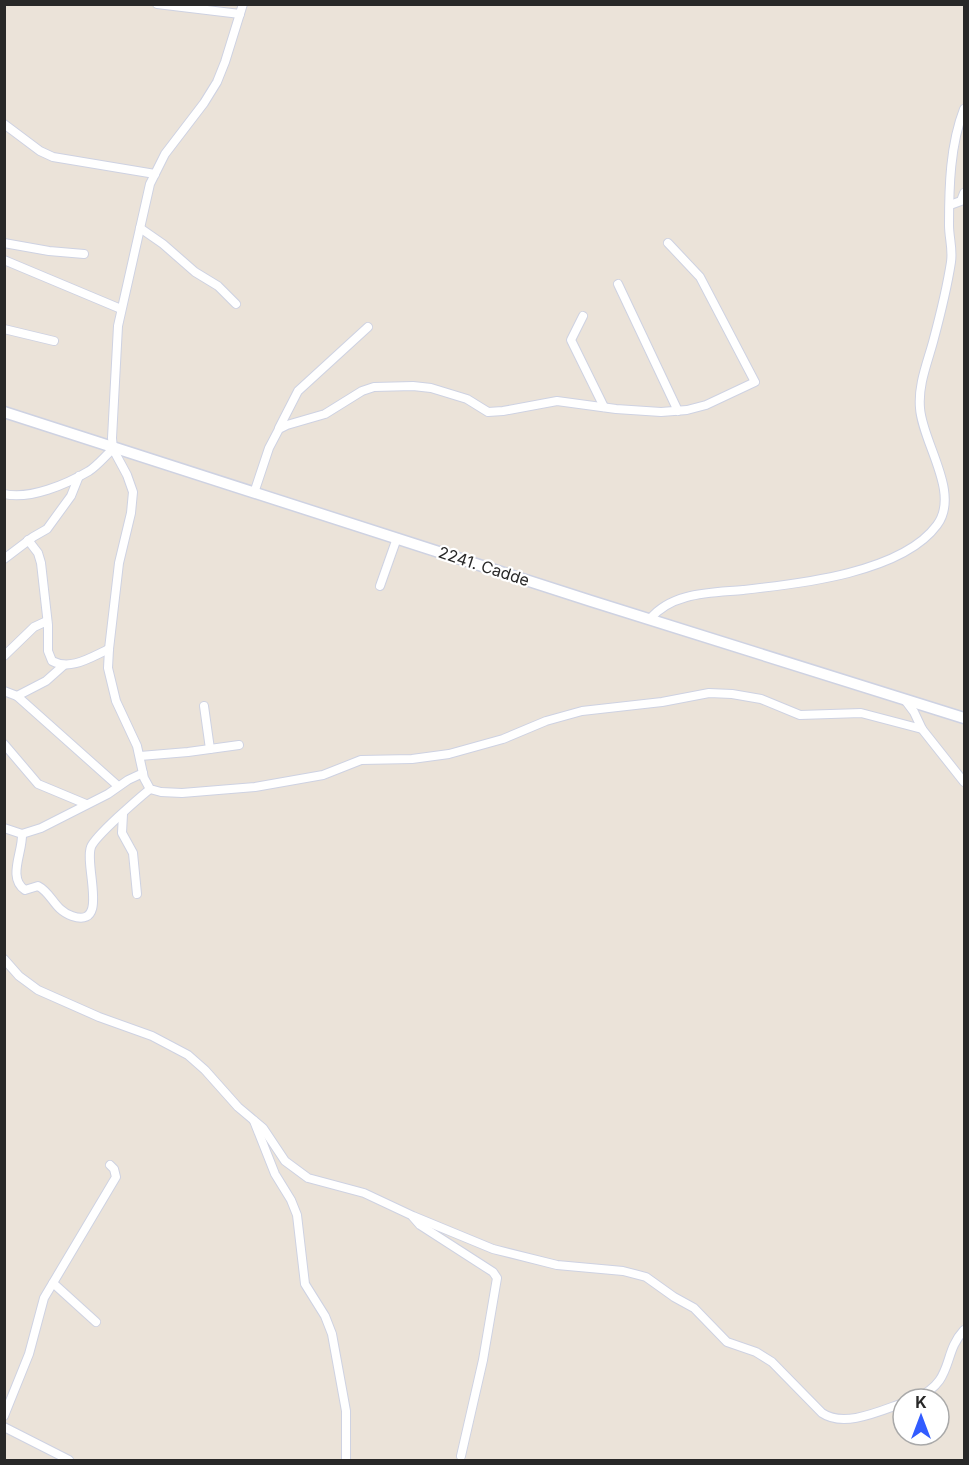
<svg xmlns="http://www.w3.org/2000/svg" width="969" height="1465" viewBox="0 0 969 1465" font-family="Inter,sans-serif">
  <rect width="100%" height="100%" fill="#ebe3d9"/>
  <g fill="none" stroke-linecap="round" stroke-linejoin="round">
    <defs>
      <g id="street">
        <polyline points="157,4 240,14"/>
        <polyline points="243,4 225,62 217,82 204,103 165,154 150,184 118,326 112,438 113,449 127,475 133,492 131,513 119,563 109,649 108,668 116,701 137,746 144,778 150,789 161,792 182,793 255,787 323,775 361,760 412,759 449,754 503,739 546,721 582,711 662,702 709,693 732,694 761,699 800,715 861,713 922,729"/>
        <polyline points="4,124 40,151 53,157 155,174"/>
        <polyline points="950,205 961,201 964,193"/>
        <polyline points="140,228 163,244 195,272 218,286 236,304"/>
        <polyline points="4,243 49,251 84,254"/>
        <polyline points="4,260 121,309"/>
        <polyline points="618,284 678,411"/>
        <polyline points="583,316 571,340 604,407"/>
        <polyline points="4,329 54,341"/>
        <polyline points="279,428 298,391 368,327"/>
        <polyline points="254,493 269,448 279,429 287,425 325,414 362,391 374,387 413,386 431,388 467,399 488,412 503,411 557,401 616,409 661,412 687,410 706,405 755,382 700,277 668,243"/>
        <path d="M4,494c26,6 63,-10 85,-23 9,-6 16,-15 24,-22"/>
        <path d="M28,540l10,13 3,10 7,62v26l4,10c19,10 39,-4 57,-12"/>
        <polyline points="4,559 33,537 47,529 71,496 79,476"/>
        <polyline points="380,586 397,538"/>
        <path d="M650,619c22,-27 61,-26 93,-29 55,-6 159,-17 194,-65 24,-32 -15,-83 -17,-117 -2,-23 7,-44 13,-66 7,-26 14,-54 18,-80 2,-13 -2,-24 -2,-37 0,-38 1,-80 15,-116"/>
        <polyline points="4,656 34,627 47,621"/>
        <polyline points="4,691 17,696 118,786"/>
        <polyline points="17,696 46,681 64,665"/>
        <polyline points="905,700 914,712 922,729 964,782"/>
        <polyline points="204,706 210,749"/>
        <polyline points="4,744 38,784 86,804"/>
        <polyline points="140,756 188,752 239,745"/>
        <polyline points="123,814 122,833 133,853 137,894"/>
        <polyline points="4,828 22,834 41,828 108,794 128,780 143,773"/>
        <path d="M22,834c1,18 -15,44 3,56l13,-4c14,7 16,24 34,30 38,13 12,-50 19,-69 4,-11 48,-49 59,-58"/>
        <path d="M4,959l15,17 19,14 61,27 53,19 36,19 17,15 33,37 25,21 22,33 23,17 56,15 49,23 80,33 64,16 66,6 23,6 28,20 20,11 33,34 29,10 16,10 50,51c22,15 58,-2 81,-10"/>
        <polyline points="254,1121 275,1174 291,1200 297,1215 305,1284 325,1316 332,1334 346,1411 346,1460"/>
        <polyline points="413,1217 420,1225 493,1272 497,1278 483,1360 461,1456"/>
        <polyline points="53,1283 96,1322"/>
        <path d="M915,1399c41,-19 26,-44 49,-69"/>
        <polyline points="4,1416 29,1354 44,1298 116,1177 114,1169 110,1165"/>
        <polyline points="4,1427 69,1460"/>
      </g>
      <polyline id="secondary" points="4,412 591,601 964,718"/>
    </defs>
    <use href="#street" stroke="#ced2e2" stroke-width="10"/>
    <use href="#secondary" stroke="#ced2e2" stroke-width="13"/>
    <use href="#street" stroke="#fff" stroke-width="8"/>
    <use href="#secondary" stroke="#fff" stroke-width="10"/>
  </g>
  <g text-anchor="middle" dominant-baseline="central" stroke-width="4.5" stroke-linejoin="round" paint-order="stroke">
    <g font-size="16" fill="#282828" stroke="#fff">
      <text transform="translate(484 566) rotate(18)">2241. Cadde</text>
    </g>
  </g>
  <rect width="969" height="1465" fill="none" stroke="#282828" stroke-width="12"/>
  <g transform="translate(921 1417)"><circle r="28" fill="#ffffff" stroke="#a9a9a9" stroke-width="1.5"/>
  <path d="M0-4.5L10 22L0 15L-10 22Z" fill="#325cff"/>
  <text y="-9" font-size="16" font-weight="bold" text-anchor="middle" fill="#282828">K</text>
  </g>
</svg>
